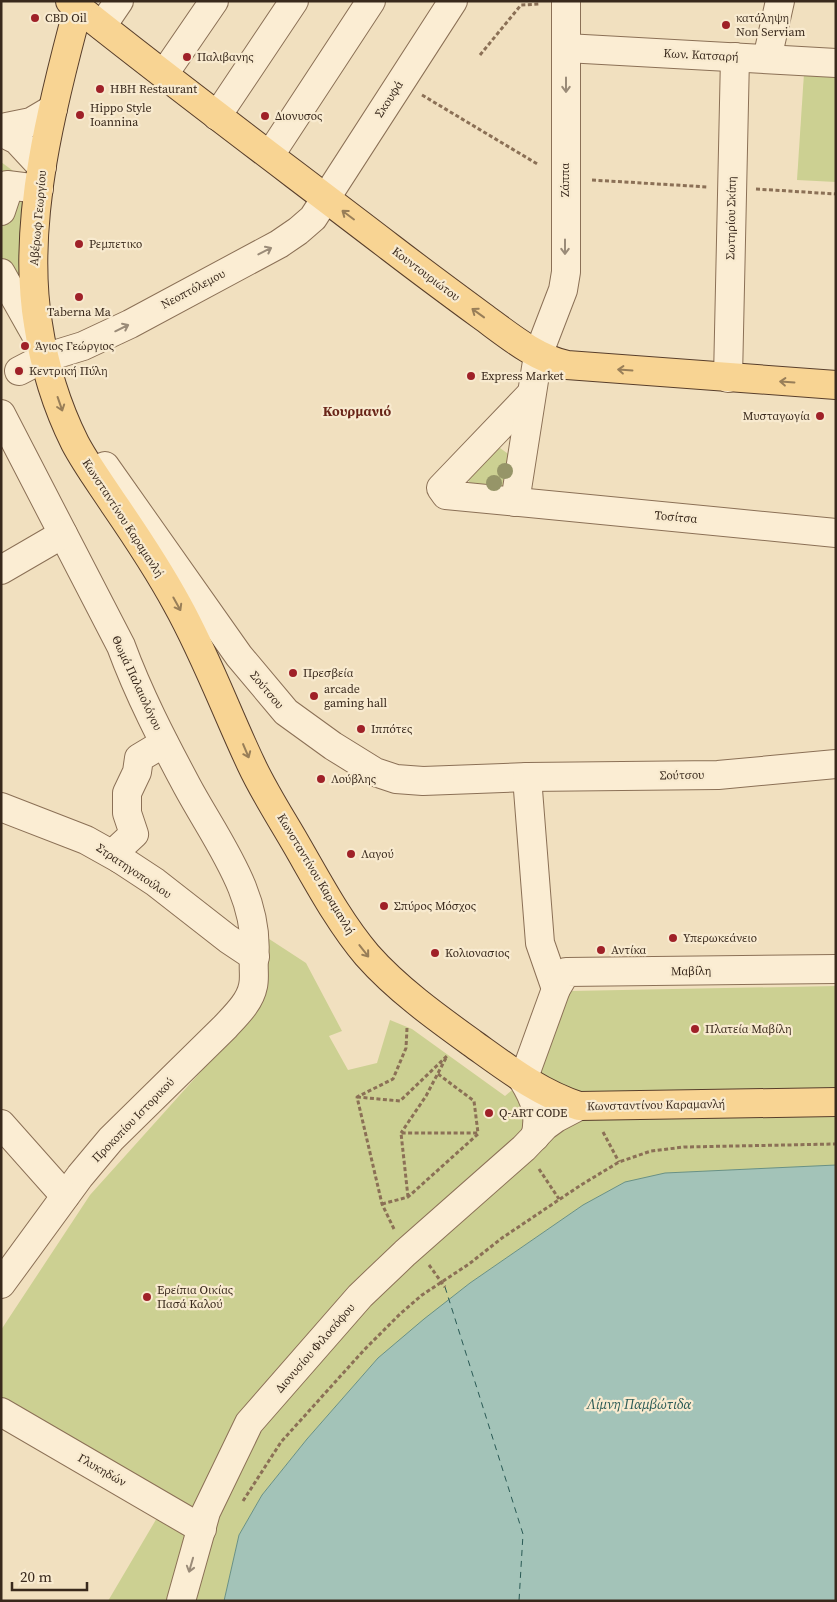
<svg xmlns="http://www.w3.org/2000/svg" width="837" height="1602" viewBox="0 0 837 1602" font-family="'Source Serif 4',serif">
  <rect width="100%" height="100%" fill="#f1e0bf"/>
  <g fill="#ccd092">
    <polygon points="804,73 836,74 836,182 797,180"/>
    <polygon points="1,162 16,173 24,188 25,331 18,334 1,301"/>
    <polygon points="483,448 500,448 515,459 515,479 502,490 484,491 469,482 466,466"/>
    <polygon points="260,933 306,963 342,1031 329,1036 348,1070 377,1063 390,1020 412,1029 505,1096 538,1068 570,991 836,986 836,1167 625,1182 583,1205 470,1283 378,1358 307,1439 262,1495 239,1535 224,1601 108,1601 164,1506 1,1412 1,1330 90,1195 223,1047 268,983"/>
  </g>
  <polygon fill="#a3c3b8" stroke="#699185" points="836,1165 836,1601 224,1601 239,1535 262,1495 307,1439 378,1358 424,1319 470,1283 583,1205 625,1182 665,1173"/>
  <g fill="none" stroke-linecap="round" stroke-linejoin="round">
    <polyline stroke="#2a5a55" stroke-width="1" stroke-dasharray="6 5" stroke-linecap="butt" points="445,1287 523,1534 519,1601"/>
    <defs>
      <g id="minor">
        <polyline points="102,26 119,1"/>
        <polyline points="566,48 836,63"/>
        <polyline points="767,59 780,1"/>
        <polyline points="164,74 214,1"/>
        <polyline points="217,116 294,1"/>
        <polyline points="1,128 31,122 53,109"/>
        <polyline points="1,132 17,140 42,167"/>
        <polyline points="270,155 371,1"/>
        <polyline points="1,211 6,196 7,185 39,189"/>
        <polyline points="1,273 41,344"/>
        <polyline points="19,371 44,358 83,346 130,324 279,244 298,231 313,218 453,1"/>
        <polyline points="728,378 735,57"/>
        <polyline points="531,394 441,488 446,495 836,533"/>
        <path d="M1,414l120,232c18,49 42,95 66,140 29,54 74,110 67,174 -1,9 1,18 -1,26 -3,16 -17,29 -28,41l-114,112 -31,37 -79,108"/>
        <polyline points="93,472 105,466 239,656 286,712 333,746 375,772 396,779 423,781 527,777 718,775 836,764"/>
        <polyline points="515,502 538,355 563,290 566,272 566,1"/>
        <polyline points="1,570 63,534"/>
        <polyline points="527,777 540,943 556,989"/>
        <polyline points="1,807 86,840 120,859 155,882 228,939 255,957"/>
        <polyline points="120,859 120,847 134,834 127,813 127,793 137,772 139,758 164,743"/>
        <polyline points="1,1124 65,1196"/>
        <path d="M535,1137c6,-21 0,-38 -12,-57l33,-91 10,-17 270,-3"/>
        <polyline points="1,1412 202,1529"/>
        <polyline points="181,1601 206,1512 249,1423 360,1296 405,1253 524,1148 545,1126 556,1118 579,1106"/>
      </g>
      <g id="major">
        <path d="M70,1c106,85 214,165 321,247 30,23 61,46 91,68 26,19 53,42 85,49l269,20"/>
        <path d="M80,1c-27,99 -59,222 -42,323 6,40 19,83 37,119 11,21 26,41 39,61 22,32 44,65 63,100 29,52 49,107 74,160 13,28 30,54 45,80 22,38 43,78 71,111 30,34 69,62 105,88 35,25 67,50 107,63l257,-4"/>
      </g>
    </defs>
    <use href="#minor" stroke="#8b7056" stroke-width="30"/>
    <use href="#major" stroke="#583e2b" stroke-width="30"/>
    <g stroke="#8b7056" stroke-width="3" stroke-dasharray="4 2.5" stroke-linecap="butt">
      <polyline points="480,55 521,5 540,4"/>
      <polyline points="422,95 539,165"/>
      <polyline points="592,180 708,187"/>
      <polyline points="756,189 836,194"/>
      <polyline points="438,1074 474,1101 478,1133"/>
      <polyline points="357,1097 400,1101 447,1056 426,1096 401,1133"/>
      <polyline points="603,1132 619,1162"/>
      <polyline points="539,1169 559,1199"/>
      <polyline points="408,1197 401,1133 478,1133"/>
      <polyline points="382,1204 408,1197 478,1134"/>
      <polyline points="394,1229 382,1204 357,1097 393,1079 406,1048 407,1028"/>
      <polyline points="429,1265 445,1287"/>
      <polyline points="243,1501 281,1442 364,1350 400,1314 422,1295 469,1264 502,1238 581,1185 619,1162 651,1151 684,1147 836,1144"/>
    </g>
    <use href="#minor" stroke="#fbedd3" stroke-width="28"/>
    <use href="#major" stroke="#f8d493" stroke-width="28"/>
  </g>
  <g fill="#969568">
    <circle cx="505" cy="471" r="8"/>
    <circle cx="494" cy="483" r="8"/>
  </g>
  <defs><path id="oneway-shaft" d="M-6 0H5M1.5-3L5.5 0L1.5 3" fill="none" stroke-width="1.6" stroke-linecap="round" stroke-linejoin="round" transform="scale(1.25)"/></defs>
  <g stroke="#9a8b78">
    <use href="#oneway-shaft" transform="translate(566 85) rotate(90)"/>
    <use href="#oneway-shaft" transform="translate(565 247) rotate(90)"/>
    <use href="#oneway-shaft" transform="translate(265 251) rotate(-27)"/>
    <use href="#oneway-shaft" transform="translate(122 328) rotate(-26)"/>
    <use href="#oneway-shaft" transform="translate(191 1565) rotate(106)"/>
  </g>
  <g stroke="#987e58">
    <use href="#oneway-shaft" transform="translate(348 215) rotate(-143)"/>
    <use href="#oneway-shaft" transform="translate(478 313) rotate(-144)"/>
    <use href="#oneway-shaft" transform="translate(625 370) rotate(-176)"/>
    <use href="#oneway-shaft" transform="translate(787 382) rotate(-176)"/>
    <use href="#oneway-shaft" transform="translate(60 404) rotate(71)"/>
    <use href="#oneway-shaft" transform="translate(177 604) rotate(61)"/>
    <use href="#oneway-shaft" transform="translate(246 751) rotate(67)"/>
    <use href="#oneway-shaft" transform="translate(364 951) rotate(52)"/>
  </g>
  <g fill="#9f2128" stroke="#f8eacf" stroke-width="2">
    <circle cx="35" cy="18" r="5"/>
    <circle cx="726" cy="25" r="5"/>
    <circle cx="187" cy="57" r="5"/>
    <circle cx="100" cy="89" r="5"/>
    <circle cx="80" cy="115" r="5"/>
    <circle cx="265" cy="116" r="5"/>
    <circle cx="79" cy="244" r="5"/>
    <circle cx="79" cy="297" r="5"/>
    <circle cx="25" cy="346" r="5"/>
    <circle cx="19" cy="371" r="5"/>
    <circle cx="471" cy="376" r="5"/>
    <circle cx="820" cy="416" r="5"/>
    <circle cx="293" cy="673" r="5"/>
    <circle cx="314" cy="696" r="5"/>
    <circle cx="361" cy="729" r="5"/>
    <circle cx="321" cy="779" r="5"/>
    <circle cx="351" cy="854" r="5"/>
    <circle cx="384" cy="906" r="5"/>
    <circle cx="673" cy="938" r="5"/>
    <circle cx="601" cy="950" r="5"/>
    <circle cx="435" cy="953" r="5"/>
    <circle cx="695" cy="1029" r="5"/>
    <circle cx="489" cy="1113" r="5"/>
    <circle cx="147" cy="1297" r="5"/>
  </g>
  <g text-anchor="middle" dominant-baseline="central" stroke-width="4.5" stroke-linejoin="round" paint-order="stroke">
    <g font-size="12" fill="#39291c" stroke="#f8eacf" text-anchor="start">
      <text x="45" y="18">CBD Oil</text>
      <text x="736" y="18">κατάληψη<tspan x="736" dy="14">Non Serviam</tspan></text>
      <text x="197" y="57">Παλιβανης</text>
      <text x="110" y="89">HBH Restaurant</text>
      <text x="90" y="108">Hippo Style<tspan x="90" dy="14">Ioannina</tspan></text>
      <text x="275" y="116">Διονυσος</text>
      <text x="89" y="244">Ρεμπετικο</text>
      <text x="79" y="312" text-anchor="middle">Taberna Ma</text>
      <text x="35" y="346">Άγιος Γεώργιος</text>
      <text x="29" y="371">Κεντρική Πύλη</text>
      <text x="481" y="376">Express Market</text>
      <text x="810" y="416" text-anchor="end">Μυσταγωγία</text>
      <text x="303" y="673">Πρεσβεία</text>
      <text x="324" y="689">arcade<tspan x="324" dy="14">gaming hall</tspan></text>
      <text x="371" y="729">Ιππότες</text>
      <text x="331" y="779">Λούβλης</text>
      <text x="361" y="854">Λαγού</text>
      <text x="394" y="906">Σπύρος Μόσχος</text>
      <text x="683" y="938">Υπερωκεάνειο</text>
      <text x="611" y="950">Αντίκα</text>
      <text x="445" y="953">Κολιονασιος</text>
      <text x="705" y="1029">Πλατεία Μαβίλη</text>
      <text x="499" y="1113">Q-ART CODE</text>
      <text x="157" y="1290">Ερείπια Οικίας<tspan x="157" dy="14">Πασά Καλού</tspan></text>
    </g>
    <g font-size="12" fill="#39291c" stroke="#f8eacf">
      <text transform="translate(701 55) rotate(3)">Κων. Κατσαρή</text>
      <text transform="translate(389 99) rotate(-57)">Σκουφά</text>
      <text transform="translate(565 180) rotate(-90)">Ζάππα</text>
      <text transform="translate(38 218) rotate(-85)">Αβέρωφ Γεωργίου</text>
      <text transform="translate(731 218) rotate(-89)">Σωτηρίου Σκίπη</text>
      <text transform="translate(426 274) rotate(37)">Κουντουριώτου</text>
      <text transform="translate(193 289) rotate(-28)">Νεοπτόλεμου</text>
      <text transform="translate(676 517) rotate(5)">Τοσίτσα</text>
      <text transform="translate(123 518) rotate(57)">Κωνσταντίνου Καραμανλή</text>
      <text transform="translate(137 683) rotate(65)">Θωμά Παλαιολόγου</text>
      <text transform="translate(267 690) rotate(50)">Σούτσου</text>
      <text transform="translate(682 775) rotate(-1)">Σούτσου</text>
      <text transform="translate(134 871) rotate(34)">Στρατηγοπούλου</text>
      <text transform="translate(316 874) rotate(59)">Κωνσταντίνου Καραμανλή</text>
      <text transform="translate(691 971) rotate(-1)">Μαβίλη</text>
      <text transform="translate(656 1105) rotate(-1)">Κωνσταντίνου Καραμανλή</text>
      <text transform="translate(133 1120) rotate(-46)">Προκοπίου Ιστορικού</text>
      <text transform="translate(315 1348) rotate(-49)">Διονυσίου Φιλοσόφου</text>
      <text transform="translate(102 1470) rotate(30)">Γλυκηδών</text>
    </g>
    <g font-size="14" font-weight="bold" fill="#692518" stroke="#f8eacf">
      <text x="357" y="411">Κουρμανιό</text>
    </g>
    <g font-size="14" font-style="italic" fill="#2a5a55" stroke="#f8eacf">
      <text x="639" y="1404">Λίμνη Παμβώτιδα</text>
    </g>
  </g>
  <rect width="837" height="1602" fill="none" stroke="#39291c" stroke-width="5"/>
  <path d="M12 1582v8h75v-8" fill="none" stroke="#39291c" stroke-width="2.5"/>
  <text x="20" y="1582" font-size="15" fill="#39291c" stroke="#f8eacf" stroke-width="4" paint-order="stroke">20 m</text>
</svg>
